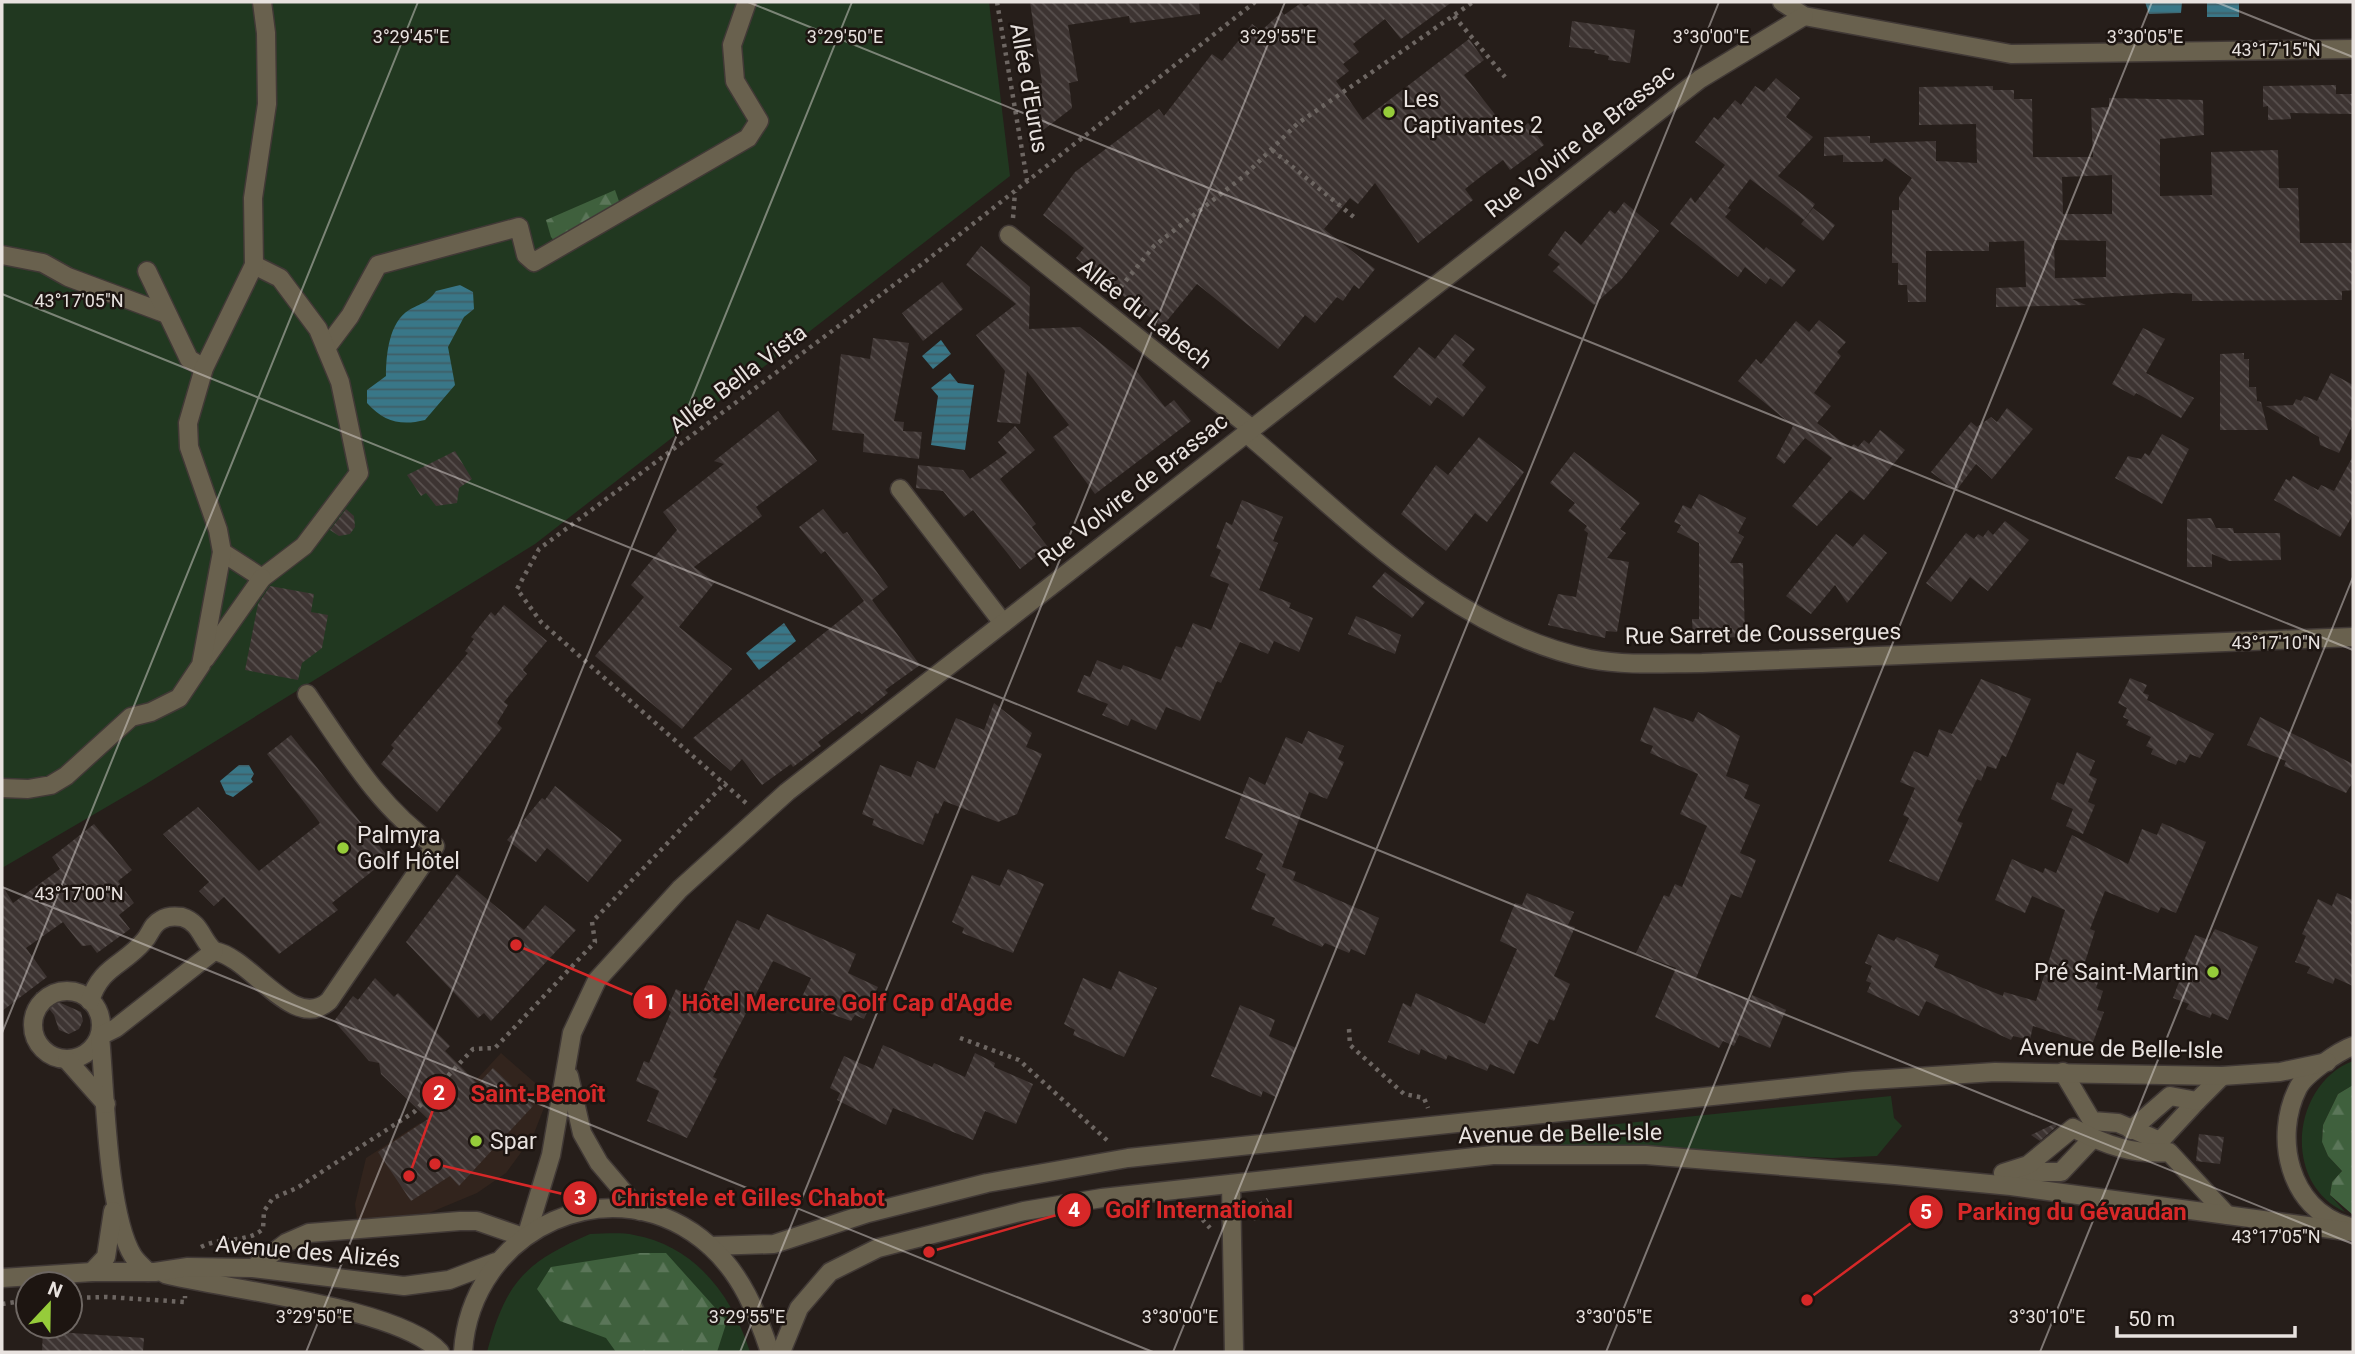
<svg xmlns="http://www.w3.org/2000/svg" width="2355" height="1354" viewBox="0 0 2355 1354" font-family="Roboto,sans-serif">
  <defs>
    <pattern id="forest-firs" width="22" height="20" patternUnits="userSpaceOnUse" patternTransform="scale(1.75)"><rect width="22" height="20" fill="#3f603d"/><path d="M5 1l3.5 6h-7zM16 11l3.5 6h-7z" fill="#5b7659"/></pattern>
    <pattern id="water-rules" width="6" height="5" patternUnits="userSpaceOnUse" patternTransform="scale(1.75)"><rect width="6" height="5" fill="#397788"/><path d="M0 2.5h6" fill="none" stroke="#405e66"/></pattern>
    <pattern id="building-back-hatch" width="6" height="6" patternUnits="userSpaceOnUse" patternTransform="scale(1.75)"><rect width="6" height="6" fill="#3d3432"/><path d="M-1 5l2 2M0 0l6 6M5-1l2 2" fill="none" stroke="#59514f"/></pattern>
  </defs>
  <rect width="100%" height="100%" fill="#261e1a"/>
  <polygon fill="#32241d" points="501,1053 549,1095 533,1136 506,1173 477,1193 429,1213 357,1220 355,1204 366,1158 420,1123 430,1130"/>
  <g fill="#213820">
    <polygon points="2,2 989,2 1010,176 535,544 146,784 2,868"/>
    <path d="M2353,1061v24l-15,9 -15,31 -1,17 6,14 14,15 -10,11 -2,13 15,17c-64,-29 -53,-128 8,-151z"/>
    <polygon points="1891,1096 1894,1118 1902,1126 1877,1156 1832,1158 1559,1145 1559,1130"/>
    <path d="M590,1234c14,0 30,-2 44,1 61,11 98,60 116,117h-263c19,-70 37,-89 103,-118z"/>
  </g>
  <g fill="url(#forest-firs)">
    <polygon points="615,190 621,207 557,244 551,237 546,220"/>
    <polygon points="2353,1085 2353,1215 2330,1195 2332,1182 2342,1171 2328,1156 2322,1142 2323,1125 2338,1094"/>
    <polygon points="640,1253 666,1253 727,1321 717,1352 616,1352 606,1338 560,1321 537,1289 551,1267"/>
  </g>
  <g fill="url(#water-rules)">
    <polygon points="2145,2 2182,2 2181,13 2149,14"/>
    <rect x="2207" y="2" width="32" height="15"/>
    <path d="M460,285l13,7 1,17 -10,8 -16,30 7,38 -30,35c-24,6 -41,2 -58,-17v-13l19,-14c0,-21 3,-54 23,-66 12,-7 19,-7 27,-19z"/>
    <polygon points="941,340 951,354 933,369 922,356"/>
    <polygon points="950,373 958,383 974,385 965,450 931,445 938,396 931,388"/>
    <polygon points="784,623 796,641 759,670 746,653"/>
    <polygon points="239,765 249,765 254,774 251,779 253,782 233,797 226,794 220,781"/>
  </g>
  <g fill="url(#building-back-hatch)" fill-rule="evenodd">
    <polygon points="1030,2 1199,2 1200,14 1130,23 1129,16 1068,25 1078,81 1069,83 1072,108 1042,131 1033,112 1036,109 1033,85 1042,83"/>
    <polygon points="1312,2 1452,2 1401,39 1385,19 1353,44 1359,52 1343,64 1349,71 1336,81 1363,120 1469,39 1484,60 1464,75 1512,136 1528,123 1544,145 1510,170 1503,160 1479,178 1465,189 1473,200 1418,243 1375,183 1358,204 1350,198 1324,229 1375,269 1359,289 1354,285 1343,301 1337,297 1315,323 1305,315 1278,349 1197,284 1162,327 1076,258 1084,248 1043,215 1075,172 1159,109 1164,116 1212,54 1222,61 1252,24 1261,31 1282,12 1284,15 1301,3 1305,7"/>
    <polygon points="1572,21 1635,30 1630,63 1608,60 1609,56 1594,53 1595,50 1569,47"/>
    <polygon points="1776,78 1800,98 1786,117 1813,137 1778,176 1815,204 1804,220 1750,179 1728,208 1731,210 1725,217 1764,250 1766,247 1796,270 1782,287 1770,278 1766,284 1745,267 1738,277 1670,224 1691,197 1695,203 1725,165 1695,142 1714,117 1718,120 1735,100 1741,105 1755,86 1764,92"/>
    <polygon points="2336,85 2336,94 2353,94 2353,114 2290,113 2291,119 2268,120 2268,106 2263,107 2263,86"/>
    <path d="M1993,86v4h21v9h18l1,58h60l-2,-49 18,-1v-9l94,2 1,35 -44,4v57l52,-1 -1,-43 67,-2 1,38h19l2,55h53v47l-11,1v9l-150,1v-7l-19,-1 -101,6 14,6 -90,2v-19l30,-1 -2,-46 -35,1v9h-63v51h-18l-1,-17h-9v-22h-6v-53h7v-13l13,-19 -27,-20 -3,4h-39v-7l-19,1v-19l46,-1v7l66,-2v20l41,2 -1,-39 -57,1v-38zM2112,175v39h-49l-1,-37zM2054,240l52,1v36l-51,1z"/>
    <polygon points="1624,202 1659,231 1621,280 1594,305 1553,271 1560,264 1548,255 1565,231 1581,245 1610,210 1615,214"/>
    <polygon points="1813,208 1835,225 1823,241 1801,224"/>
    <polygon points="981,246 1030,287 1029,329 1080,327 1138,373 1165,407 1174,400 1191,421 1095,494 1053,437 1069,425 1027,371 1020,424 997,422 1005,371 976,335 1016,304 966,265"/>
    <polygon points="942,282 963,309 923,341 902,313"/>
    <polygon points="1819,320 1846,342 1837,352 1841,356 1814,393 1831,406 1817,423 1850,448 1854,444 1858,447 1864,440 1869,444 1880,430 1905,450 1864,500 1850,490 1817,526 1792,506 1832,458 1805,438 1784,464 1776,458 1793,426 1738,381 1756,359 1761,364 1796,321 1809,332"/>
    <polygon points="2143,328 2165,339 2146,373 2194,398 2181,418 2136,393 2134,396 2112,384"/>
    <polygon points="1455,334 1475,349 1462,365 1486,387 1463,417 1437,397 1430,406 1393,377 1419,347 1435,359"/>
    <polygon points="873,338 909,343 894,421 904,422 903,431 922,432 919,459 863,452 864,434 832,430 841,354 870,359"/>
    <polygon points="2244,353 2244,359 2249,359 2249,387 2256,387 2257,401 2261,402 2268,430 2220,430 2220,354"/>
    <polygon points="2331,373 2353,385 2353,424 2339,453 2320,445 2319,437 2266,406 2293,405 2296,399 2301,401 2304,396 2317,401"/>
    <polygon points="2007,408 2033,429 1992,479 1976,464 1956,491 1931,472 1971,422 1977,427 1991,417 1997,422"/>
    <polygon points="778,411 817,461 756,507 762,516 694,567 715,582 679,627 732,669 682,729 595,656 644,597 631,585 677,530 663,512 724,464 714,461"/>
    <polygon points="1015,426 1035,450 1000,479 1036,524 1032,527 1048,547 1020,569 973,510 964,517 943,491 916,488 918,465 963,470 970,479 1007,453 998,442"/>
    <polygon points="2162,434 2189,449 2162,504 2115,478 2128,456 2141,459 2145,453 2149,456"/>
    <polygon points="1479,437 1524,472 1487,522 1475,513 1446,551 1401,514 1436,465 1448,475"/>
    <polygon points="455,451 472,479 459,488 457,503 436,506 426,493 421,496 407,475"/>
    <polygon points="1574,452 1640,503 1620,529 1626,533 1607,558 1629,562 1617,632 1606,631 1605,638 1548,625 1558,594 1576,597 1588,533 1584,530 1587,526 1568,511 1575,503 1550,483"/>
    <polygon points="2353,456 2353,515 2340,537 2274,500 2286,479 2290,481 2293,476 2318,490 2321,485 2334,491"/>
    <polygon points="1699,494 1746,518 1738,533 1744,537 1730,563 1743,563 1745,637 1693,638 1692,619 1699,619 1699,543 1677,532 1681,525 1674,522 1683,505 1691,509"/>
    <polygon points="1242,500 1283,517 1273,541 1278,543 1259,590 1291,603 1289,608 1313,618 1299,652 1274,641 1268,654 1240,642 1221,683 1217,681 1200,721 1166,707 1156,730 1131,719 1128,726 1102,715 1108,704 1077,692 1084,675 1090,677 1097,660 1121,670 1123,665 1161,680 1176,646 1182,648 1193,623 1211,630 1229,584 1210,576 1221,550 1216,548 1226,522 1232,525"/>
    <polygon points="346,509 354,516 355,527 350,534 339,536 330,530"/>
    <polygon points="823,509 843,534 847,532 888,587 872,600 920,665 885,690 888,693 862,714 859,711 818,742 821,746 793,767 791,764 762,785 742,759 731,771 693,738 864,601 825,551 821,554 799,527"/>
    <polygon points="2211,518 2216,528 2233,528 2234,533 2280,533 2281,560 2229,561 2212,554 2212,567 2187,567 2187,519"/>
    <polygon points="2005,521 2029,540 1988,591 1970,577 1951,602 1926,583 1966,533 1974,539 1978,534 1983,537 1988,530 1993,535"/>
    <polygon points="1836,534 1853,547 1864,534 1887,553 1847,603 1835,585 1811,614 1786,596"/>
    <polygon points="1385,572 1425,602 1412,618 1372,587"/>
    <polygon points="270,586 314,594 311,612 328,615 322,648 302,663 298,680 245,670 258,604"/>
    <polygon points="504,605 547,641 523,670 527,674 504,702 508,705 497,723 502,728 437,812 381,764 394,748 391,745 468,653 465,651 474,639 471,637 491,612 495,616"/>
    <polygon points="1356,616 1401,635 1395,654 1348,634"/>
    <polygon points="2130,678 2147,685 2143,693 2149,695 2147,700 2214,734 2200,758 2190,754 2185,763 2178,760 2176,765 2151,754 2153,749 2146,746 2151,737 2126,725 2129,720 2123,717 2127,708 2118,703"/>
    <polygon points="1981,679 2031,699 2006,757 2002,755 1996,769 1987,766 1981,781 1977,779 1957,821 1963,823 1938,882 1889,861 1909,818 1903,815 1915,788 1900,782 1914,751 1928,757 1939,729 1952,734"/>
    <polygon points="994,703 1032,733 1026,747 1042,754 1017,814 998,822 944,801 938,814 935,813 923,845 872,825 874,819 862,814 880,765 911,777 917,761 935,769 956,718 984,730"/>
    <polygon points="1654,707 1693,722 1698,712 1740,736 1726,776 1749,785 1744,798 1760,805 1740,853 1756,860 1741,898 1731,894 1696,978 1750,1000 1752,995 1786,1010 1770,1048 1739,1035 1734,1046 1723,1041 1719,1048 1655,1017 1676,968 1636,953 1664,895 1669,897 1675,884 1682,887 1707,826 1680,814 1698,774 1650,753 1653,746 1640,741"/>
    <polygon points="2260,717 2353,764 2353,782 2346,793 2284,766 2286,761 2247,745"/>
    <polygon points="1308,731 1344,746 1338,759 1344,762 1327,799 1309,792 1282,867 1296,872 1293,880 1379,918 1365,955 1351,949 1349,953 1325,943 1322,947 1272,925 1275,918 1251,909 1266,874 1256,869 1263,854 1225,838 1249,777 1265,785 1286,737 1302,744"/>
    <polygon points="291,735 389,858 332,903 338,910 279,954 224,897 214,906 199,891 209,882 163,834 198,807 259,871 320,823 267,754"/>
    <polygon points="2077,752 2095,761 2089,775 2097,779 2088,802 2095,805 2083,834 2066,826 2073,809 2051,799 2057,782 2064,785"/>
    <polygon points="555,786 622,840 588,882 547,848 536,862 507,840 542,798 545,800"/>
    <polygon points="2162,823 2206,842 2176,913 2161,907 2158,913 2105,891 2090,929 2095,931 2083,968 2101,974 2096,988 2103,991 2097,1010 2104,1012 2092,1045 2033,1026 2030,1040 2013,1036 2011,1040 1926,1001 1919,1016 1867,992 1871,983 1866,981 1872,966 1865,963 1878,934 1894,941 1897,937 1939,955 1934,967 1983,988 2003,996 2004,992 2036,1001 2065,910 2032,896 2025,913 1995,900 2012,859 2043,873 2045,868 2056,873 2072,835 2128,864 2142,829 2157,835"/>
    <polygon points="94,824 132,870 118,881 134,903 119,915 130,929 97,953 91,945 82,946 63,922 26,948 47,977 2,1011 2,885 13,903 60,869 52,857"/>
    <polygon points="1008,869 1044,884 1013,953 962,933 964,928 952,922 972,875 1000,886"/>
    <polygon points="457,874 524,930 545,905 576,930 491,1021 484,1013 478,1018 406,942"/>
    <polygon points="1527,893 1574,912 1568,925 1575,927 1554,976 1570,984 1554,1021 1549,1019 1538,1044 1529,1040 1514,1074 1490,1064 1487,1071 1448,1055 1446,1060 1421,1049 1419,1055 1388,1042 1403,1003 1411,1007 1416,993 1485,1024 1517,949 1500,941 1515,903 1522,905"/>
    <polygon points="2337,893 2353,900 2353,986 2335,978 2333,984 2307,973 2310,967 2295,962 2306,936 2302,934 2318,899 2332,906"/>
    <polygon points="767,914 856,954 848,973 878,987 864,1019 855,1015 851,1021 799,1003 811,978 773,961 713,1077 717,1079 687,1138 647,1121 659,1091 636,1081 644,1061 649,1063 671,1012 667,1009 676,989 699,1000 737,920 759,930"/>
    <polygon points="2215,929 2258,947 2228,1020 2212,1013 2210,1018 2186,1009 2189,1004 2173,998 2183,971 2180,970 2195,935 2209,940"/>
    <polygon points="1119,971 1157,988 1124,1057 1073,1035 1075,1030 1064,1024 1083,978 1111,990"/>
    <polygon points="375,978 394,997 398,993 450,1046 445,1051 478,1084 493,1068 533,1106 459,1186 450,1176 411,1201 378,1152 428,1119 381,1074 379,1063 369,1061 334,1021 353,996 358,1000"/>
    <polygon points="36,992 81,1012 83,1021 79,1029 69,1034 59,1030 54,1015"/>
    <polygon points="1240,1005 1275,1020 1269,1036 1296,1048 1276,1097 1263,1091 1261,1097 1211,1076"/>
    <polygon points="883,1045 932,1067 934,1063 965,1077 975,1053 995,1063 994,1067 1033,1084 1016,1124 985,1111 973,1140 893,1108 886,1125 837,1100 840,1093 830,1088 844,1056 873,1069"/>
    <polygon points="2054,1124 2057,1126 2040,1141 2031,1135"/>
    <polygon points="2199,1134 2224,1137 2220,1164 2196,1161"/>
    <polygon points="43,1331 144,1338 143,1352 42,1352"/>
  </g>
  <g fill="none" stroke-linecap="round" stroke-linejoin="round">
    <defs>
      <g id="minor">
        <polyline points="1782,2 1804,16 2011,54 2353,49"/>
        <polyline points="1009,235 1251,428"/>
        <polyline points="2,255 43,263 68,277 167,314"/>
        <polyline points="147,271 189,359 204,368"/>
        <polyline points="326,348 350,316 378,265 519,227 526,255 534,262 748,138 759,121 735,81 732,45 747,2"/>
        <path d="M1246,433c104,87 207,198 344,226 37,7 75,4 112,4l651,-26"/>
        <polyline points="900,489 1003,623"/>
        <polyline points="222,552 262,578 304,546 359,473 340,382 318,329 280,278 254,265"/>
        <polyline points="205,659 262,578"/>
        <polyline points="2,788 28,789 51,785 66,776 131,717 151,712 179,698 201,665 222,552 218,530 189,447 188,423 204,368 254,265 253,198 267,104 266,33 262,2"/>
        <path d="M214,951c37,6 79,82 115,50l106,-155c-56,-38 -90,-97 -128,-152"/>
        <circle cx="67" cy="1025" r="34"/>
        <path d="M90,1001c11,-35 33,-35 54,-60 7,-7 7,-16 17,-21 6,-4 14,-4 21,-3 19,6 19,22 32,34l-98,77 -16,8c5,52 7,179 33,220 4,6 10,11 15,16"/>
        <polyline points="67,1060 106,1104"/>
        <polyline points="2063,1072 2092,1121 2118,1123 2160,1141 2197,1101"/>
        <polyline points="569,1076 582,1133 599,1163 640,1211"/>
        <polyline points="2131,1130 2170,1096 2197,1101 2222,1076"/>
        <polyline points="2017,1172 2061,1172 2093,1138"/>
        <path d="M2003,1173l25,-8 45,-37c32,17 60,27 96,24l58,63"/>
        <polyline points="1231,1184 1234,1352"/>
        <path d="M2347,1226c-58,-17 -74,-89 -49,-138 7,-14 41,-37 55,-42"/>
        <polyline points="527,1234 551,1155 572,1033 597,980 680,889 787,792 1700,79 1804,16"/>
        <polyline points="710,1246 774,1244 868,1213 987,1183 1128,1158 1854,1081 1995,1072 2222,1076 2280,1072 2327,1062"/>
        <polyline points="253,1268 286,1243 309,1233 460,1221 477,1221 523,1237"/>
        <polyline points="92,1272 106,1257 113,1211"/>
        <path d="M165,1274c63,16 234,33 275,78"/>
        <polyline points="2,1278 92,1272 155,1272 188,1267 253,1268 404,1286 449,1280 496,1262"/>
        <path d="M463,1352c8,-124 152,-191 247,-106 32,29 47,67 60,106"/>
        <polyline points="781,1352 799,1308 830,1272 878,1248 1024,1211 1102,1198 1493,1155 1646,1155 1895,1175 2011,1186 2353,1232"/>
      </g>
    </defs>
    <use href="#minor" stroke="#413936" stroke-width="21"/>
    <g stroke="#6d6662" stroke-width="4.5" stroke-dasharray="3.5 5" stroke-linecap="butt">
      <polyline points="997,2 1027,180"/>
      <polyline points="1454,16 1505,77"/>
      <polyline points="1272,150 1355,218"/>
      <polyline points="1013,218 1015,192"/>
      <polyline points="1115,294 1154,246 1244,176 1297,124 1473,2"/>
      <polyline points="746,803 541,622 517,589 539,549 922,264 1255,2"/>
      <polyline points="1349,1029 1350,1045 1404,1094 1424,1098 1428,1108"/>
      <polyline points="960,1038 1019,1060 1109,1142"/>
      <polyline points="1189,1210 1196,1212 1210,1228"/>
      <polyline points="1253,1220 1258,1206 1268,1200"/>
      <path d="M201,1247c21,-11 45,-3 62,-18l1,-18 9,-13 24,-10 117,-76 59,-63 22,-1 100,-106 -3,-20 134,-140"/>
      <polyline points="70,1298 107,1297 185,1302 185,1296"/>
      <polyline points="2,1304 28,1300"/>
    </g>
    <use href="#minor" stroke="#69614e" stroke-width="18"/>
  </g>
  <path fill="none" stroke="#e8e2df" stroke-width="2" stroke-opacity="0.45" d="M748,2l1605,648M2216,2l137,55M2,294l2351,950M2,887l1151,465M2,1033l416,-1031M306,1352l546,-1350M740,1352l545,-1350M1173,1352l546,-1350M1606,1352l546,-1350M2040,1352l313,-775"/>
  <g fill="#96cc3a" stroke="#1d1511" stroke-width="2.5">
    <circle cx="1389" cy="112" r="7"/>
    <circle cx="343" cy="848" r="7"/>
    <circle cx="2213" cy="972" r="7"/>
    <circle cx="476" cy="1141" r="7"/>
  </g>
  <g text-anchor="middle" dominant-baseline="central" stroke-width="5" stroke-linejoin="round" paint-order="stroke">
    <g font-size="23" fill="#e8e2df" stroke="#1d1511">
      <text transform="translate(1029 88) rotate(80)">Allée d'Eurus</text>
      <text transform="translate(1580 141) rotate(-38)">Rue Volvire de Brassac</text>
      <text transform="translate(1145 314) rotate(38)">Allée du Labech</text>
      <text transform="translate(738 379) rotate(-37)">Allée Bella Vista</text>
      <text transform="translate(1133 490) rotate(-38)">Rue Volvire de Brassac</text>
      <text transform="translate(1763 634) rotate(-1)">Rue Sarret de Coussergues</text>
      <text transform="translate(2121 1049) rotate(1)">Avenue de Belle-Isle</text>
      <text transform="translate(1560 1134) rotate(-1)">Avenue de Belle-Isle</text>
      <text transform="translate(308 1252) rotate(5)">Avenue des Alizés</text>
    </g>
    <g font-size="23" fill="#e8e2df" stroke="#1d1511" text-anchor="start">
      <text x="1403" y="99">Les<tspan x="1403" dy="26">Captivantes 2</tspan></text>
      <text x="357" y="835">Palmyra<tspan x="357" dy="26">Golf Hôtel</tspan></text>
      <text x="2199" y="972" text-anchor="end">Pré Saint-Martin</text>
      <text x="490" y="1141">Spar</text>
    </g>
  </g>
  <g font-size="18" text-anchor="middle" fill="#e8e2df" stroke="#1d1511" stroke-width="5" stroke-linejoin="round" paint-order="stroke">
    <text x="411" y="43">3°29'45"E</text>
    <text x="845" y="43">3°29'50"E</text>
    <text x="1278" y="43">3°29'55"E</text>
    <text x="1711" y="43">3°30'00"E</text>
    <text x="2145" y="43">3°30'05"E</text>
    <text x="2276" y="56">43°17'15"N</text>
    <text x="79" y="307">43°17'05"N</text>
    <text x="2276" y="649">43°17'10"N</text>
    <text x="79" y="900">43°17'00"N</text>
    <text x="2276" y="1243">43°17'05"N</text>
    <text x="314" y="1323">3°29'50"E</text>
    <text x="747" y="1323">3°29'55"E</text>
    <text x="1180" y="1323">3°30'00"E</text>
    <text x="1614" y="1323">3°30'05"E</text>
    <text x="2047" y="1323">3°30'10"E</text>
  </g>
  <path fill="none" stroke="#d62828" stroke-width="2.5" d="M516 945L650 1002M409 1176L439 1093M435 1164L580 1198M929 1252L1074 1210M1807 1300L1926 1212"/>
  <g fill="#d62828" stroke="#1d1511" stroke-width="2.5">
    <circle cx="516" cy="945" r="7"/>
    <circle cx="409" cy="1176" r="7"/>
    <circle cx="435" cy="1164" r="7"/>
    <circle cx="929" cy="1252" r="7"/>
    <circle cx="1807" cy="1300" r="7"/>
    <circle cx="650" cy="1002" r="18"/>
    <circle cx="439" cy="1093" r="18"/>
    <circle cx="580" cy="1198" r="18"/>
    <circle cx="1074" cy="1210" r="18"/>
    <circle cx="1926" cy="1212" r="18"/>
  </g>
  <g font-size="21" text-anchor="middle" font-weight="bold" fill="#fff">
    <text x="650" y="1009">1</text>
    <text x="439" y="1100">2</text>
    <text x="580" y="1205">3</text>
    <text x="1074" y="1217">4</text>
    <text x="1926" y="1219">5</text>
  </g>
  <g font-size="24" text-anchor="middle" font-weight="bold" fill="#d62828" stroke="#1d1511" stroke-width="5" stroke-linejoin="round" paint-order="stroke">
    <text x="847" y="1011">Hôtel Mercure Golf Cap d'Agde</text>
    <text x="538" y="1102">Saint-Benoît</text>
    <text x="748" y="1206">Christele et Gilles Chabot</text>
    <text x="1199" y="1218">Golf International</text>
    <text x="2072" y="1220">Parking du Gévaudan</text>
  </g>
  <rect width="2355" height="1354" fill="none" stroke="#e8e2df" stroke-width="7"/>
  <g transform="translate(49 1305) rotate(22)"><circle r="33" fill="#1d1511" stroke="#6e6763" stroke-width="2"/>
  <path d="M0-5L12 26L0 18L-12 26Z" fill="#96cc3a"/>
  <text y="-10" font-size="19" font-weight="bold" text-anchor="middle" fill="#e8e2df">N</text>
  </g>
  <path d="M2117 1326v10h178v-10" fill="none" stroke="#e8e2df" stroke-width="3.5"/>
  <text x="2128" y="1326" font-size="21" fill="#e8e2df" stroke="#1d1511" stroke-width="5" paint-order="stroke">50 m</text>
</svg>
